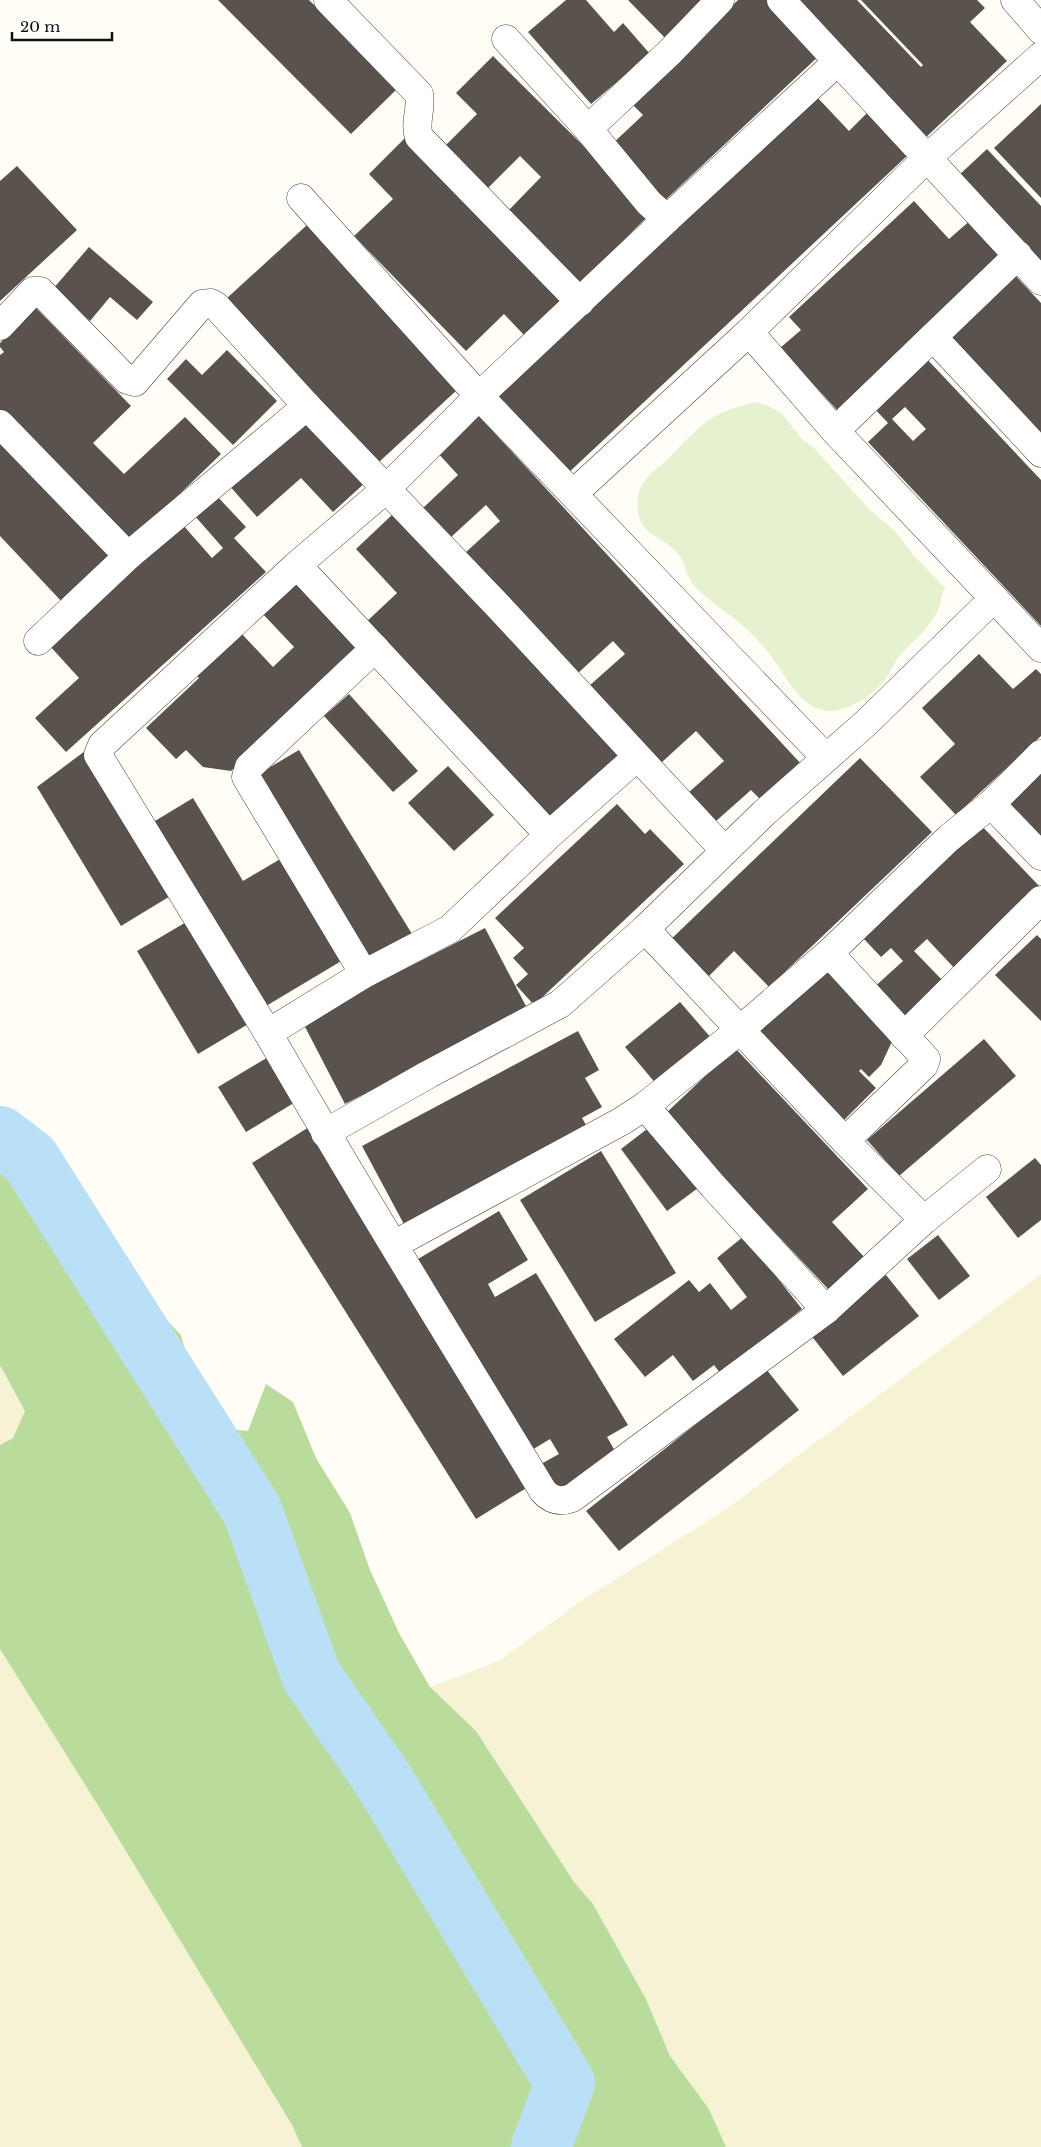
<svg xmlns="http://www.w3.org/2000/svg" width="1041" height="2147" viewBox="0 0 1041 2147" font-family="'Libre Baskerville',serif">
  <rect width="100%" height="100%" fill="#fffdf5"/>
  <g fill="#f6f3d4">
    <polygon points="1041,1274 1041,2147 726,2147 709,2109 670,2056 646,1999 593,1904 574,1882 430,1687 499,1661 578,1603 728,1508"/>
    <polygon points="0,1365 25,1411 13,1438 0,1445"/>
    <polygon points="0,1649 104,1815 292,2125 302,2147 0,2147"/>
  </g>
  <polygon fill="#b9dc9c" points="0,1160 24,1190 38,1217 102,1288 160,1313 181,1335 189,1366 217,1428 248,1431 266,1384 293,1402 316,1458 350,1513 370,1570 399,1633 430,1687 476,1731 574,1882 593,1904 646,1999 670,2056 709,2109 726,2147 302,2147 292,2125 104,1815 0,1649 0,1445 13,1438 25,1411 0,1365"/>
  <path fill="#e6f2cf" d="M755,402l14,4 13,8 20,25 12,9 57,63 24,20 19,25 31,32c-5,7 -3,15 -7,22 -8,18 -23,29 -36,43 -7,7 -10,17 -16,25 -10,15 -35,32 -54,33 -33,1 -46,-38 -64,-59 -9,-11 -20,-23 -32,-32 -14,-11 -28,-20 -41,-33 -9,-10 -10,-26 -17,-33 -9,-11 -22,-16 -32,-25 -11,-11 -11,-34 -3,-46 6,-9 17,-17 25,-24 16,-17 36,-40 58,-48 9,-4 19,-6 29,-9z"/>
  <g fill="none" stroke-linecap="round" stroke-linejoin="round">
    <polyline stroke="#b9e0f7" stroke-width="60" points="0,1136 30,1159 252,1510 311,1675 384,1781 565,2083 541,2147"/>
  </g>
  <g fill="#5a524d" fill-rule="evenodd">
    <polygon points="218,0 309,0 398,88 351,134"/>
    <polygon points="566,0 586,0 614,32 623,23 650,54 591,104 528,32"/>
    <polygon points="628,0 709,0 668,41"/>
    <polygon points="738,0 771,0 822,53 660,205 610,146 643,115 630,102"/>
    <polygon points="791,0 857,0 921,67 923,65 861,0 977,0 985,8 970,22 1007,61 923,140"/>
    <polygon points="493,56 651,213 580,284 507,212 541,177 520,156 486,190 443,148 477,114 456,93"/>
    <polygon points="816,96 849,131 867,113 908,155 565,476 495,395"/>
    <polygon points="1041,104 1041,198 994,148"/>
    <polygon points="407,136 564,298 524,335 504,314 466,351 354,236 393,199 369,174"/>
    <polygon points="987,149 1041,206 1041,264 958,176"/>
    <polygon points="17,166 77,230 0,301 0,181"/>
    <polygon points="914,201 949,239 972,219 1005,255 837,410 780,348 801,330 789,317"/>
    <polygon points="307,225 458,389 378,463 226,299"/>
    <polygon points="89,247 153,302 137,320 110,297 90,321 53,289"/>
    <polygon points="1014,274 1041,303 1041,442 944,340"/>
    <polygon points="36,308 131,406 93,443 124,474 185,417 221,454 127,545 0,414 0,355 4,352 0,347 0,343"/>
    <polygon points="227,350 277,401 233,445 167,379 186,359 202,375"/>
    <path d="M925,357l116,123v146l-173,-184 20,-19 -16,-17zM905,407l21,22 -13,12 -21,-22z"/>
    <polygon points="306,414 367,481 333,512 301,478 257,517 228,484"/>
    <polygon points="477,414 802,765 762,801 751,790 715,822 688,793 724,761 696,731 661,763 589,686 625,654 613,641 577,674 465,553 500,521 486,505 450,538 423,508 458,475 436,451"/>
    <polygon points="0,438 112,556 63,603 0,536"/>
    <polygon points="216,495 246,527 234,538 266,572 66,752 35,718 79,678 49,645 183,525 212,558 223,548 194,515"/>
    <polygon points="393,514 624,757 552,824 363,625 397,593 356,549"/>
    <polygon points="296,580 361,647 231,771 203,767 186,750 176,759 146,728 199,678 196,675 241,633 273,667 294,647 262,613"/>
    <polygon points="979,654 1013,689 1036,669 1041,674 1041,736 956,815 920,777 955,744 922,708"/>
    <polygon points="349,694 418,771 393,792 324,716"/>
    <polygon points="299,750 412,934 368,960 255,776"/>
    <polygon points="85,751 172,895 121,926 37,787"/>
    <polygon points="860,758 932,832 769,987 734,951 703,982 666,944"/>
    <polygon points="448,766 494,815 454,851 408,803"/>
    <polygon points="1041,771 1041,839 1007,803"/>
    <polygon points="193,798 243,881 282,858 343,960 261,1009 150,824"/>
    <polygon points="617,804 645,834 650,829 684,864 534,1005 516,985 528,974 513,958 524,948 495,918"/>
    <polygon points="979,823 1041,888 957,971 927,939 914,951 945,983 903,1023 871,990 903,961 891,948 881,957 863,938"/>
    <polygon points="188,921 250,1023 198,1054 137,951"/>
    <polygon points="485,928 528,1010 345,1104 302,1021"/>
    <polygon points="1037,935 1041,939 1041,1021 995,975"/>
    <polygon points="823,963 895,1035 881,1065 869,1077 861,1069 859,1071 876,1088 841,1123 752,1034"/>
    <polygon points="680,1002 712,1039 657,1085 625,1047"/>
    <polygon points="578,1031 599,1070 585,1078 602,1107 582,1118 589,1130 406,1228 362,1146"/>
    <polygon points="984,1039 1016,1076 899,1176 867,1140"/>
    <polygon points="735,1048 868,1189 832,1222 866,1259 831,1292 664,1115"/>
    <polygon points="270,1056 297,1101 246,1132 218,1087"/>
    <polygon points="651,1126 698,1188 667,1211 621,1149"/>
    <polygon points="309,1127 533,1484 476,1519 252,1163"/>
    <polygon points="601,1151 676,1273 595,1322 520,1200"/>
    <polygon points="1035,1158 1041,1165 1041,1220 1018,1238 986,1197"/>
    <polygon points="499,1211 528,1260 488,1284 495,1297 536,1273 628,1425 607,1437 619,1458 558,1493 541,1464 559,1454 550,1439 532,1450 418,1259"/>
    <polygon points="938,1235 970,1276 939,1300 907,1259"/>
    <polygon points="744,1236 802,1309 720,1373 714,1365 693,1381 673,1355 645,1377 614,1339 689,1280 699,1292 710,1283 731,1310 747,1297 717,1258"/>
    <polygon points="886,1275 919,1316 843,1376 810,1334"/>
    <polygon points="766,1369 799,1410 619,1551 586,1511"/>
  </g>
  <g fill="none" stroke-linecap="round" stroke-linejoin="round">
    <defs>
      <g id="street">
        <path d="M328,0l91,94c3,17 -5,27 0,43l161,165"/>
        <polyline points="781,0 1041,281"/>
        <polyline points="1015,0 1041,30"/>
        <polyline points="588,129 670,52 720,0"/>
        <polyline points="301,198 479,396 825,757"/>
        <polyline points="667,219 837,62"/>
        <polyline points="0,326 33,291 40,291 127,380 135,382 202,304 211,303 216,306 307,406 499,607 725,851"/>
        <polyline points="749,332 835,431 1041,648"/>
        <polyline points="933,337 1041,453"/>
        <polyline points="0,424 128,556"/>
        <polyline points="835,431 1018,255"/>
        <polyline points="574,493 749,332 927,158 1041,56"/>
        <polyline points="297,565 549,835"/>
        <polyline points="38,641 128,556 307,406"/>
        <path d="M637,757l-88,78 -99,94 -86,45 -96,59c88,154 183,306 275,458 9,10 18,11 29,7l254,-188 98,-90 63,-51"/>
        <polyline points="991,804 1041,856"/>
        <polyline points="645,929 845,1141"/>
        <polyline points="829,953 926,1059 924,1065 845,1141 924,1220"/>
        <polyline points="364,974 246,777 249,767 375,648"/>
        <polyline points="268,1033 98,755 102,745 297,565 386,489 479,396 667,219 649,203 588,129 506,39"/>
        <polyline points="904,1036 1041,900"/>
        <polyline points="645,1106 713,1186 826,1310"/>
        <polyline points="325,1133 429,1074 560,1004 645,929 764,813 866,723 994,598"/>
        <polyline points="395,1244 622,1121 645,1106 741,1029 829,953 949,838 991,804 1041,754"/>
      </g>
    </defs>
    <use href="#street" stroke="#444" stroke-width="29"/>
    <use href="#street" stroke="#fff" stroke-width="28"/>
  </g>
  <path d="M12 32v8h100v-8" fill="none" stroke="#111111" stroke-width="2.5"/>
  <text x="20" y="32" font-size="15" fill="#111111" stroke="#ffffff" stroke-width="4" paint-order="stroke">20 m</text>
</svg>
